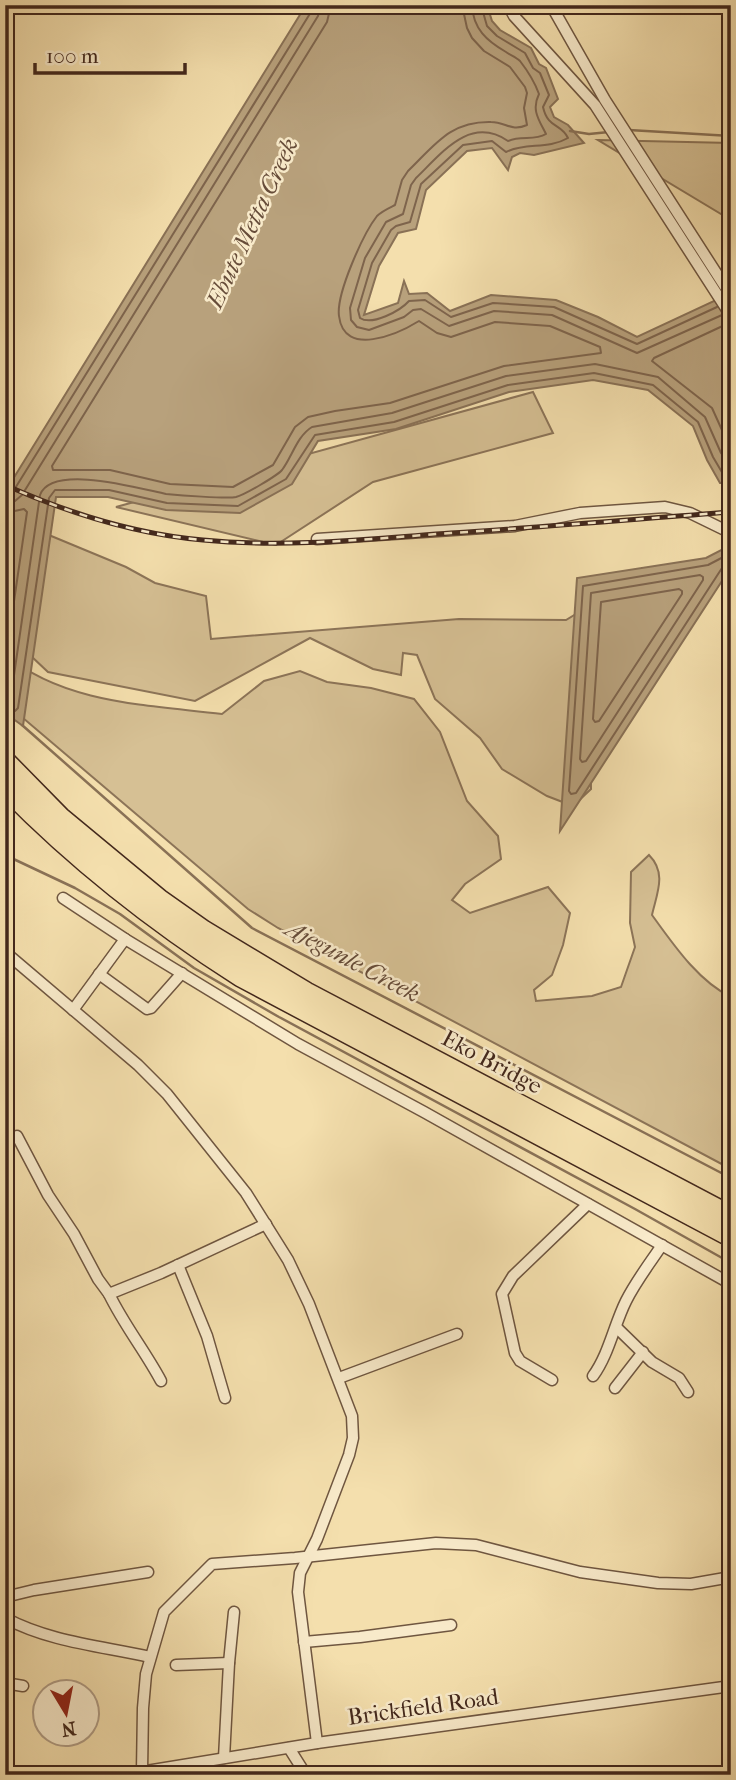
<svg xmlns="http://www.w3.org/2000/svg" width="736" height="1780" viewBox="0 0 736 1780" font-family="'IM FELL French Canon',serif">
  <rect width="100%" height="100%" fill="#f4dfad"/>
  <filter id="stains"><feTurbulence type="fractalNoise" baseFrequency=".00286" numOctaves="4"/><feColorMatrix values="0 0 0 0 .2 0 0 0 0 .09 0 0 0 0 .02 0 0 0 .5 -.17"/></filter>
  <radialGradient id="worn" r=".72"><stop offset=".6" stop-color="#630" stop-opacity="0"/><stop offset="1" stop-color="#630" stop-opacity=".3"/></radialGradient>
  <g fill="#d6c094" stroke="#8c7458" stroke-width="2">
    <polygon points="598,140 731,143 731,220"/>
    <polygon points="533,392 553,433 373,482 276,545 116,507"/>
    <polygon points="44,533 126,567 155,583 206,596 211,639 459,619 566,620 589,606 591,789 573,806 547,796 502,769 480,738 435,699 417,655 403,653 401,675 373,669 310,638 195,701 48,672 30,655"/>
    <path d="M5,654c58,50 145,51 217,60l42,-33 36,-10 27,11 44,6 43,11 26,33 27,69 31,35 3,23 -36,25 -13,16 18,13 78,-26 22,26 -7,32 -11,30 -18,15 2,11 56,-5 29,-9 14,-40 -5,-24 1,-51 18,-17c18,18 8,38 3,60 21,29 46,66 79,82v172l-453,-241 -30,-19 -225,-191z"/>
  </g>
  <g fill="#b8a17c" stroke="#897156" stroke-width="2">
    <polygon points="306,5 487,5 492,21 500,30 531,48 539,64 546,68 558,99 550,107 554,117 568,125 584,143 534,155 520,153 512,157 508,170 492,148 467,151 426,190 416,229 398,233 379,266 364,315 398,303 404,281 409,294 427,293 450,311 491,295 556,300 598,317 637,337 731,293 731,483 720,483 707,460 693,426 648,390 593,380 509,392 396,429 318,441 292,484 240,513 166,510 108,497 56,497 23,726 5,713 5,492"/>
    <polygon points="729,546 731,567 560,831 577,578 706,558"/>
  </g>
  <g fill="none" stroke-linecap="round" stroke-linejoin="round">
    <g stroke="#7e644c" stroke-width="2">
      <path d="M331,5l-4,17 -275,444 1,4h57l60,14 63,3 40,-22 22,-38 13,-10 27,-6 55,-8 114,-37 97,-13 -1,-6 -50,-21 -55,-4 -44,15 -14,-4 -18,-12c-21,13 -75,37 -80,-5 -3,-22 24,-82 38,-100 5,-5 12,-8 18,-11l7,-25 6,-9c27,-26 42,-50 83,-49 15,0 20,10 36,3l-3,-17 3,-15 -2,-6 -15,-20 -26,-16 -12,-13 -5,-10 -5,-23"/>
      <path d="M472,5c1,24 15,36 34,47 4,3 10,5 14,9 7,9 15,22 19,33 -8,16 0,26 7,40 -12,7 -25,1 -38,7 -38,-26 -66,12 -92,37l-5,7 -8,29 -17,8 -21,36 -15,50 1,12 6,7 12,3 35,-13 9,-7 8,-1 28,17 45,-15 58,4 85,38 85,-38"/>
      <path d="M481,5l6,21 10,10 28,17 8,15 7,5 9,22 -6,12c5,22 18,16 25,31 -21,12 -42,4 -62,14l-14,-11 -29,4 -42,39 -11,38 -14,4 -5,4 -19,33 -14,47 2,8c12,8 40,-7 49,-17l16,-1 26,17 42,-14 61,4 83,37 80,-37"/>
      <polyline points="729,323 654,358 652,361 712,408 731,450"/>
      <polyline points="5,494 14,490 311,12 312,5"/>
      <polyline points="5,503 15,501 22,495 318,16 321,5"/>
      <polyline points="5,513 24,509 27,512 5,663"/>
      <polyline points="731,553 708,565 583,586 569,791 571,794 576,793 722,568 731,565"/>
      <polygon points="700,575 703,577 703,580 586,761 582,762 580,759 591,593"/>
      <polygon points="679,589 682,591 682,594 599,721 595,722 593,719 601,602"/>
      <path d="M5,699l6,-3 29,-201c12,-32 101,-6 126,-1 11,1 61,5 70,3 8,-2 41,-21 46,-27 10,-13 15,-34 30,-43l80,-14 114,-37 89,-12 63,13 47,40 16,36 10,14"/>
      <polyline points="5,708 15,711 18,708 49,498 55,490 109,490 167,503 238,506 286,479 315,435 394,422 508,385 594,373 653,385 698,422 713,457 723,474 731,476"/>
    </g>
    <g stroke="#897156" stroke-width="2.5">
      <polyline points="629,130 731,136"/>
      <polyline points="570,131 589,134 609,132"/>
      <polyline points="22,725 252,928 731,1178"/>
      <polyline points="5,855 75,888 120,914 194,968 279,1017 635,1209 731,1263"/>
    </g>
    <defs>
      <g id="street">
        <polyline points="508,5 514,16 595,105 731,316"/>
        <polyline points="551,5 605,100 731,296"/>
        <polyline points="317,539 515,526 580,513 665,507 690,513 731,533"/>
        <polyline points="63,898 125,939"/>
        <polyline points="5,952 138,1065 167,1094 246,1193 288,1260 309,1304 352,1416 353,1438 349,1455 317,1539 300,1573 298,1592 317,1743"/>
        <polyline points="99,974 147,1009 151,1008 182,973"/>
        <polyline points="73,1010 125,939 298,1044 424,1112 731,1284"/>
        <polyline points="17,1136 48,1195 74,1234 98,1279 109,1294 161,1273 266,1224"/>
        <polyline points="178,1265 207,1336 225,1398"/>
        <path d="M109,1294c15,31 36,57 52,87"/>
        <polyline points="616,1327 652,1362 679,1378 688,1392"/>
        <path d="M593,1376c16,-22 21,-51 33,-75 10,-20 24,-38 36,-56"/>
        <polyline points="339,1378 457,1334"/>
        <polyline points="552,1380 520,1361 515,1353 502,1294 513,1276 588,1204"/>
        <polyline points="615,1388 643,1352"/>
        <polyline points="5,1597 34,1590 148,1572"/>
        <path d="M5,1618c45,24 96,28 145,39"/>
        <polyline points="304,1642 360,1637 451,1625"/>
        <polyline points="176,1665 229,1663"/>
        <polyline points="5,1683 23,1686"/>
        <polyline points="289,1748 306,1775"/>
        <polyline points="224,1758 229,1663 234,1612"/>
        <polyline points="142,1771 143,1708 146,1674 164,1612 212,1564 295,1558 436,1543 476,1545 580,1572 658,1583 691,1584 731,1577"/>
        <polyline points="122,1775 317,1743 731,1686"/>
      </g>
      <g id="highway">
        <polyline points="5,762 60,818 159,900 203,931 306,993 731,1217"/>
        <path d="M5,786c71,73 150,135 236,190l490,260"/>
      </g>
    </defs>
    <use href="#street" stroke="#6f5640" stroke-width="13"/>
    <use href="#highway" stroke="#43281c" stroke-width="24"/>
    <use href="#street" stroke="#f8eaca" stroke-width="10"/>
    <use href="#highway" stroke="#f4dfad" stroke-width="21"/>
    <defs>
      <path id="rail" d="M5,485c63,28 129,49 198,55 82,8 166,-1 248,-7 93,-6 187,-14 280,-21"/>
    </defs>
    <use href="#rail" stroke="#43281c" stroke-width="5"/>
    <use href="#rail" stroke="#f8eaca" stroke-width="2.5" stroke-dasharray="8" stroke-linecap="butt"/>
  </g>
  <g text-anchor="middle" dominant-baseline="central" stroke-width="5" stroke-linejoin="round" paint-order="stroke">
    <g font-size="23" fill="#43281c" stroke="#f8eaca">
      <text transform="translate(492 1062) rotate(28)">Eko Bridge</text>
      <text transform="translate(423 1707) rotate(-8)">Brickfield Road</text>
    </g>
    <g font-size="24" font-style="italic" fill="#664c39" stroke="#f8eaca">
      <text transform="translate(252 223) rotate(-65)">Ebute Metta Creek</text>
      <text transform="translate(353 961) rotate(28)">Ajegunle Creek</text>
    </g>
  </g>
  <rect width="736" height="1780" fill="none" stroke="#f4dfad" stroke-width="28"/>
  <rect x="7" y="7" width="722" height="1766" fill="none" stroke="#43281c" stroke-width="3.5"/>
  <rect x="14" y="14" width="708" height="1752" fill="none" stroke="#43281c" stroke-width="2"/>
  <g transform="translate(66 1713) rotate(170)"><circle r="33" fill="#f8eaca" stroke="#b09c84" stroke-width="2"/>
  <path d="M0-5L12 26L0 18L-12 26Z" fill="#8f2418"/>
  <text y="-10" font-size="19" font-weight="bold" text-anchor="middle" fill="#43281c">N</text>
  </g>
  <path d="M35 63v10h150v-10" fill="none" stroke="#43281c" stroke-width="3.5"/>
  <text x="46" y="63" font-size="21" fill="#43281c" stroke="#f8eaca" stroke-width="5" paint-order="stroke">100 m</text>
  <rect width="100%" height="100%" filter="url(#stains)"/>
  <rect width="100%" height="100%" fill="url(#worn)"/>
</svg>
